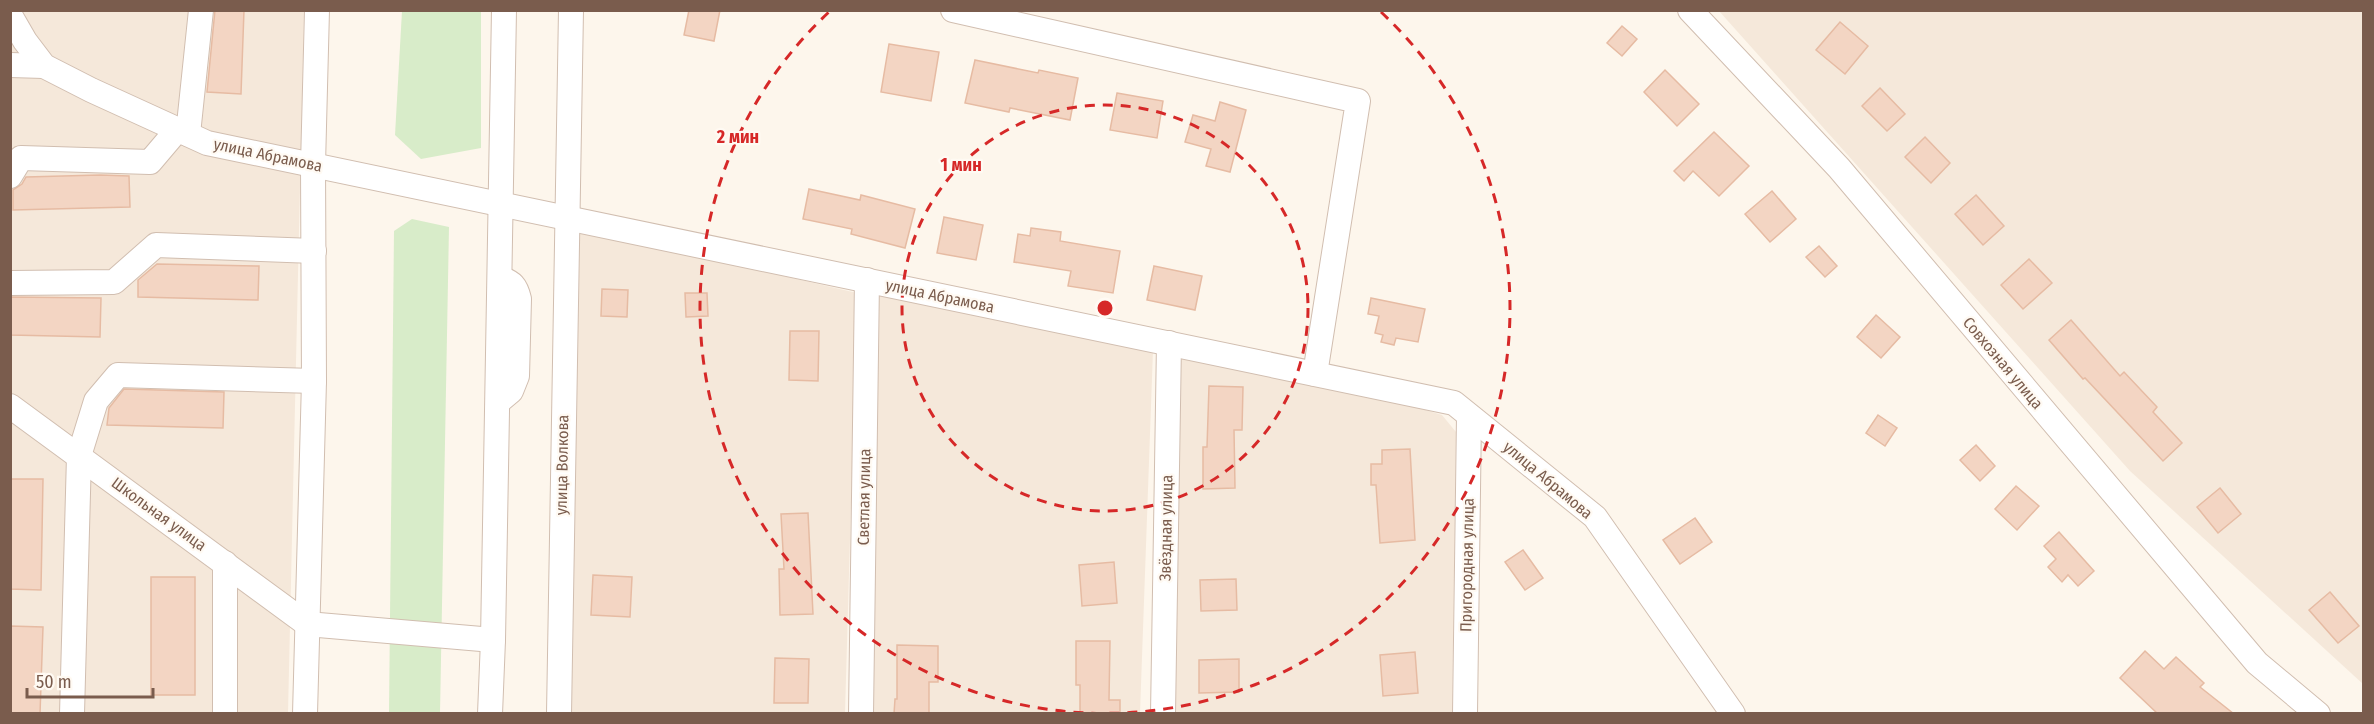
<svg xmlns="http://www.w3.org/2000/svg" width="2374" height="724" viewBox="0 0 2374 724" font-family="'Fira Sans Condensed',sans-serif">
  <rect width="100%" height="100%" fill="#fdf6ec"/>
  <g fill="#f5e8da">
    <polygon points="10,11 304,11 288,713 11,713"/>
    <polygon points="1719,11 2363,11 2363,684 2130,471"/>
    <polygon points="568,226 857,293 845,713 563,714"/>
    <polygon points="874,292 1153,350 1140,713 868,714"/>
    <polygon points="1175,351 1366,392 1442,415 1456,432 1452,713 1170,714"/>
  </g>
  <g fill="#d8ecc9">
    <polygon points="402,11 481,11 481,148 421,159 395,135"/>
    <polygon points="412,219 449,227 440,713 389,714 394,231"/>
  </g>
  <g fill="#f3d5c3" stroke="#e6bba3" stroke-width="1.5">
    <polygon points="215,10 244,10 241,94 207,92"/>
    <polygon points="689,10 720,10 714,41 684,35"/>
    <polygon points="1840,22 1868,46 1845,74 1816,50"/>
    <polygon points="1622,26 1637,39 1622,56 1607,43"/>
    <polygon points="889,44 939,52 931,101 881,92"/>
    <polygon points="975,60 1038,73 1039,70 1078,78 1070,120 1010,108 1009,112 965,103"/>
    <polygon points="1665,70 1699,104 1677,126 1644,92"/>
    <polygon points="1880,88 1905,114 1887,131 1862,106"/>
    <polygon points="1117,93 1163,101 1157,138 1110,130"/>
    <polygon points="1220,102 1246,110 1230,172 1206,166 1211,149 1185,142 1193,115 1215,121"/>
    <polygon points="1714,132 1749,166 1719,196 1693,171 1684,181 1674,171"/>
    <polygon points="1925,137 1950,163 1931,183 1905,157"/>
    <polygon points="100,175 129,176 130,207 13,210 13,190 22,184 26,177"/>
    <polygon points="809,189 860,200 861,195 915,209 905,248 851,234 852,229 803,219"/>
    <polygon points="1772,191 1796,219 1770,242 1745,214"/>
    <polygon points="1976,195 2004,226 1983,245 1955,214"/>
    <polygon points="944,217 983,225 976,260 937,253"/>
    <polygon points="1031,228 1061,232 1060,241 1120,251 1113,293 1068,286 1071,271 1014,262 1018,234 1030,236"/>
    <polygon points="1819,246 1837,266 1825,277 1806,257"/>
    <polygon points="2029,259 2052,283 2023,309 2001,285"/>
    <polygon points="157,264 259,266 258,300 138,297 138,280"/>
    <polygon points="1154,266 1202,276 1195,310 1147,300"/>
    <polygon points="602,289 628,290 627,317 601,316"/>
    <polygon points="685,293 707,293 708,316 686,317"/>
    <polygon points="10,297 101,298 100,337 10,335"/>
    <polygon points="1371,298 1425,309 1418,342 1396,338 1394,345 1381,342 1383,335 1375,333 1379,316 1368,314"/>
    <polygon points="1876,315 1900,337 1881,358 1857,337"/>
    <polygon points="2071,320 2120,376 2124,372 2157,407 2153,412 2182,443 2163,461 2085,378 2083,379 2049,340"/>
    <polygon points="790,331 819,331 818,381 789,380"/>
    <polygon points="1209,386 1243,387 1242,430 1234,430 1235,488 1203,489 1203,447 1207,447"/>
    <polygon points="124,389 224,392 223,428 107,425 109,408"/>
    <polygon points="1878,415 1897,428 1885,446 1866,433"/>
    <polygon points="1976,445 1995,466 1980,481 1960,460"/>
    <polygon points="1410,449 1415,540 1380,543 1376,485 1371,485 1371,464 1382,464 1382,450"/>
    <polygon points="10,479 43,479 41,590 10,589"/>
    <polygon points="2016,486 2039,506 2017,530 1995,509"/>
    <polygon points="2220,488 2241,514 2218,533 2197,507"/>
    <polygon points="808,513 813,614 780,615 779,569 784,569 781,514"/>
    <polygon points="1695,518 1712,542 1680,564 1663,540"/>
    <polygon points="2059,532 2094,571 2078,586 2068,575 2062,582 2048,567 2056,559 2044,546"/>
    <polygon points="1523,550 1543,578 1525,590 1505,562"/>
    <polygon points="1114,562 1117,603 1082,606 1079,565"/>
    <polygon points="593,575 632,577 630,617 591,615"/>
    <rect x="151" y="577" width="44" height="118"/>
    <polygon points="1236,579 1237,610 1201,611 1200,580"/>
    <polygon points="2330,592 2359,626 2338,643 2309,610"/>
    <polygon points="10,626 43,627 40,714 10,714"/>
    <polygon points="1076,641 1110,641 1109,700 1120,700 1120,714 1080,714 1080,685 1076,685"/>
    <polygon points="897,645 938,646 938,682 929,682 929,714 894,714 895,699 897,699"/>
    <polygon points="2145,651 2164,669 2176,657 2204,683 2200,687 2234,714 2158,714 2120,678"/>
    <polygon points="1415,652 1418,693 1383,696 1380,655"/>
    <polygon points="775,658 809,659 808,703 774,703"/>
    <polygon points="1239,659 1239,692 1199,693 1199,660"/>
  </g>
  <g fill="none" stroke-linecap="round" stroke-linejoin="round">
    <defs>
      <g id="minor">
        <polyline points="953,10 1358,101 1315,374"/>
        <polyline points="1690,10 1839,168 2257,663 2318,714"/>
        <polyline points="10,15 25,41 44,66 91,90 207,143 1454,403 1595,517 1733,714"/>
        <polyline points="10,65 44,66"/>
        <polyline points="188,134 201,10"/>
        <polyline points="10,176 21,158 150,162 178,129"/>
        <polyline points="10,283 114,282 156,245 314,251"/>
        <path d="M498,402l13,-11 6,-15 2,-77c-3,-13 -7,-17 -19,-21"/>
        <polyline points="10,406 307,624"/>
        <polyline points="307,624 493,640"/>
        <polyline points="72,714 79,456 96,401 118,375 314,381"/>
        <polyline points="225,714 225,563"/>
        <polyline points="305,714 314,381 313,165 317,10"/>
        <polyline points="490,714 493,640 504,10"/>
        <polyline points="559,714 571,10"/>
        <polyline points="861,714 867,280"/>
        <polyline points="1163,714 1169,343"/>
        <polyline points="1465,714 1469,416"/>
      </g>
    </defs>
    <use href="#minor" stroke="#d1beb0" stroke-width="26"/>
    <use href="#minor" stroke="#fff" stroke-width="24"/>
  </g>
  <g fill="none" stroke="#d62828" stroke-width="3" stroke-dasharray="10 8">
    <circle cx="1105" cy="308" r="203"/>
    <path d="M1381 12A405 405 0 1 1 829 12"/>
  </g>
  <g text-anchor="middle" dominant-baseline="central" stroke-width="4.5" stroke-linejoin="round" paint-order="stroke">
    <g font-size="16" fill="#7a5c4d" stroke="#fffaf3">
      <text transform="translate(268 155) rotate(12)">улица Абрамова</text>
      <text transform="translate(940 296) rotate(12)">улица Абрамова</text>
      <text transform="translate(2003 363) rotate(50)">Совхозная улица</text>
      <text transform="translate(562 465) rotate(-89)">улица Волкова</text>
      <text transform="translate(1548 480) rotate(40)">улица Абрамова</text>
      <text transform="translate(864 497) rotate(-89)">Светлая улица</text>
      <text transform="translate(159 514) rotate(36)">Школьная улица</text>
      <text transform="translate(1166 528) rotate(-89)">Звёздная улица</text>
      <text transform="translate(1467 565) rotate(-89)">Пригородная улица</text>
    </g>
  </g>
  <circle cx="1105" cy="308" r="9" fill="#d62828" stroke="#fffaf3" stroke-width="3"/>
  <g font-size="18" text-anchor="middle" font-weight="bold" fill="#d62828" stroke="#fffaf3" stroke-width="4.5" stroke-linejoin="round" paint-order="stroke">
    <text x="738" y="143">2 мин</text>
    <text x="961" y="171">1 мин</text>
  </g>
  <rect width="2374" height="724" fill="none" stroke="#7a5c4d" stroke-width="24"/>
  <path d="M27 688v9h126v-9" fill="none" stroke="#7a5c4d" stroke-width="3"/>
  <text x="36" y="688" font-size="18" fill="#7a5c4d" stroke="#fffaf3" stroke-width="4.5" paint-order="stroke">50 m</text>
</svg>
